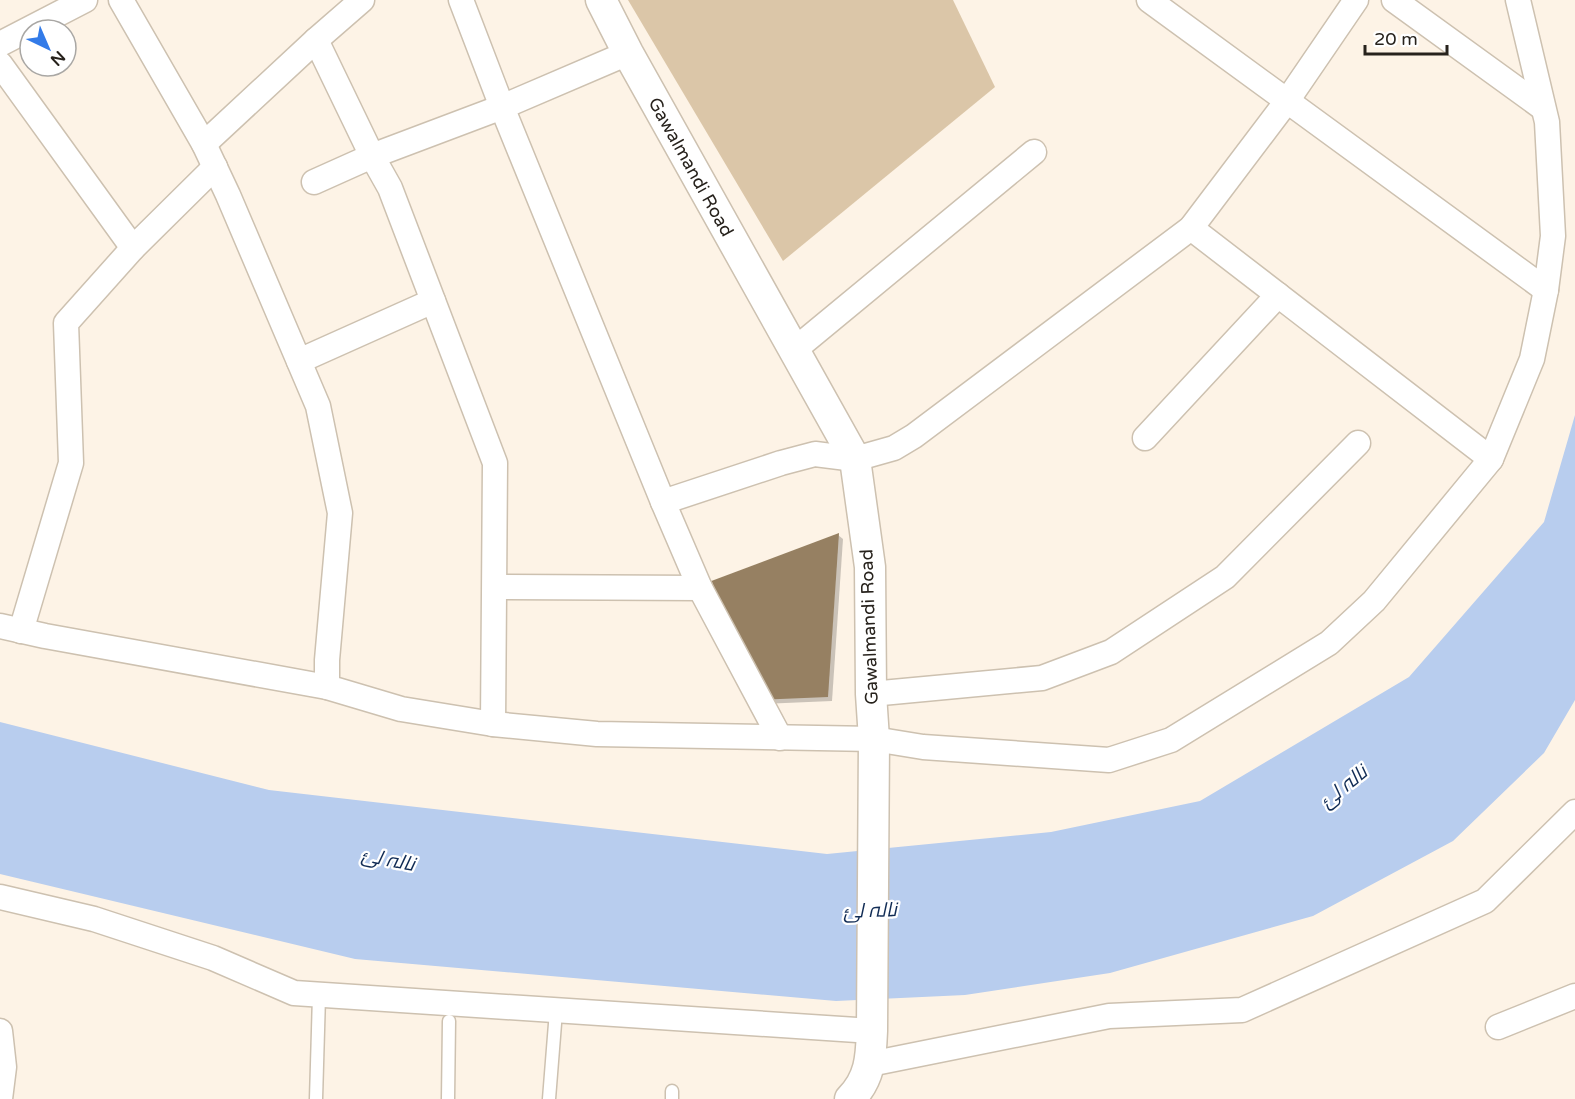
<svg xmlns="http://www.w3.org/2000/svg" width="1575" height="1099" viewBox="0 0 1575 1099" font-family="'Varela Round',Cairo,sans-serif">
  <rect width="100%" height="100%" fill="#fdf3e6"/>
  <polygon fill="#dbc6a8" points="628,0 953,0 995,87 783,261"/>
  <polygon fill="#b8cdee" points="1575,415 1575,700 1544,753 1453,841 1313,916 1110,973 965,995 836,1001 355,959 0,874 0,722 269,790 827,854 1051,832 1200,801 1409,677 1544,522"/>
  <polygon fill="#0003" points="838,535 843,539 832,701 761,704"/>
  <polygon fill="#968062" points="839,533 828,697 755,700 706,583"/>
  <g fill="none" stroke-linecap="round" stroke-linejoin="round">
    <defs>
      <g id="service">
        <polyline points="316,1099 319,996"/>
        <polyline points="448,1099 449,1021"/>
        <polyline points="549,1099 556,1011"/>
        <polyline points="672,1099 672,1091"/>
      </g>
      <g id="minor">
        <polyline points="121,0 204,144 228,195 318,406 340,513 327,660 327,687 401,709 493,724 597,734 874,739 923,747 1109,760 1171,740 1329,643 1374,601 1491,459 1532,359 1546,290 1553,236 1547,122 1518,0"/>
        <polyline points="461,0 502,107 663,502 700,588 780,738"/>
        <polyline points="1149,0 1546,290"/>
        <polyline points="1394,0 1543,108"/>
        <polyline points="316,40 372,156 390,188 495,463 493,724"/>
        <polyline points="0,44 85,0"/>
        <polyline points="0,64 133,248 215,167"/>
        <polyline points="204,144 316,40 362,0"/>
        <polyline points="314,182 372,156 502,107 628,53"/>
        <polyline points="1191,228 1491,459"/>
        <polyline points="793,351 1034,152"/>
        <polyline points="299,361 433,301"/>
        <polyline points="1145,438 1278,295"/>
        <polyline points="663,502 781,463 815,454 855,459 894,448 914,436 1191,228 1287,101 1356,0"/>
        <polyline points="496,587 700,588"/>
        <polyline points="0,626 45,636 327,687"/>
        <polyline points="21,631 71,463 66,323 133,248"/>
        <polyline points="871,694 1042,678 1111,652 1225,577 1358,443"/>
        <polyline points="0,897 94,919 213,958 294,993 872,1031"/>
        <polyline points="1498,1027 1575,996"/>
        <polyline points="0,1031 4,1067 0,1099"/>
        <polyline points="870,1064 1109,1016 1242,1010 1485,901 1575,812"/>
      </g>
      <path id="tertiary" d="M601,0l27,53 227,406 15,108 1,127 3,45 -2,292c-1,27 -2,48 -22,68"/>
    </defs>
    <use href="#service" stroke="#cdc1b0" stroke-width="15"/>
    <use href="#minor" stroke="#cdc1b0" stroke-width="27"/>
    <use href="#tertiary" stroke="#cdc1b0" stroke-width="33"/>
    <use href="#service" stroke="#fff" stroke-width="12"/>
    <use href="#minor" stroke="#fff" stroke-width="24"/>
    <use href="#tertiary" stroke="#fff" stroke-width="30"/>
  </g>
  <g text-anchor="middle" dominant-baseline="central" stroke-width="4.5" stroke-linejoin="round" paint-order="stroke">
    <g font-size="18" fill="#27221c" stroke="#fff">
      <text transform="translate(691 167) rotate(61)">Gawalmandi Road</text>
      <text transform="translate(869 627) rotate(-92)">Gawalmandi Road</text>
    </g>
    <g font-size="20" font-style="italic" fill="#112c55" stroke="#fff">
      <text transform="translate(1344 787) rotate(-39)">نالہ لئ</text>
      <text transform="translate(388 860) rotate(11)">نالہ لئ</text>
      <text transform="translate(870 911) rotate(-2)">نالہ لئ</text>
    </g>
  </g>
  <g transform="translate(48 48) rotate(136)"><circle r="28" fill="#ffffff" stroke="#a9a7a4" stroke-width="1.5"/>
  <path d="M0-4.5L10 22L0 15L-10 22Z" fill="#337be8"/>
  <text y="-9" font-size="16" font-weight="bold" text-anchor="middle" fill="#27221c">N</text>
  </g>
  <path d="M1365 45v9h82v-9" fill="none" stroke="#27221c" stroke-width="3"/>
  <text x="1374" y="45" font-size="18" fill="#27221c" stroke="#ffffff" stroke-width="4.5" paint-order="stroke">20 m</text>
</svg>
